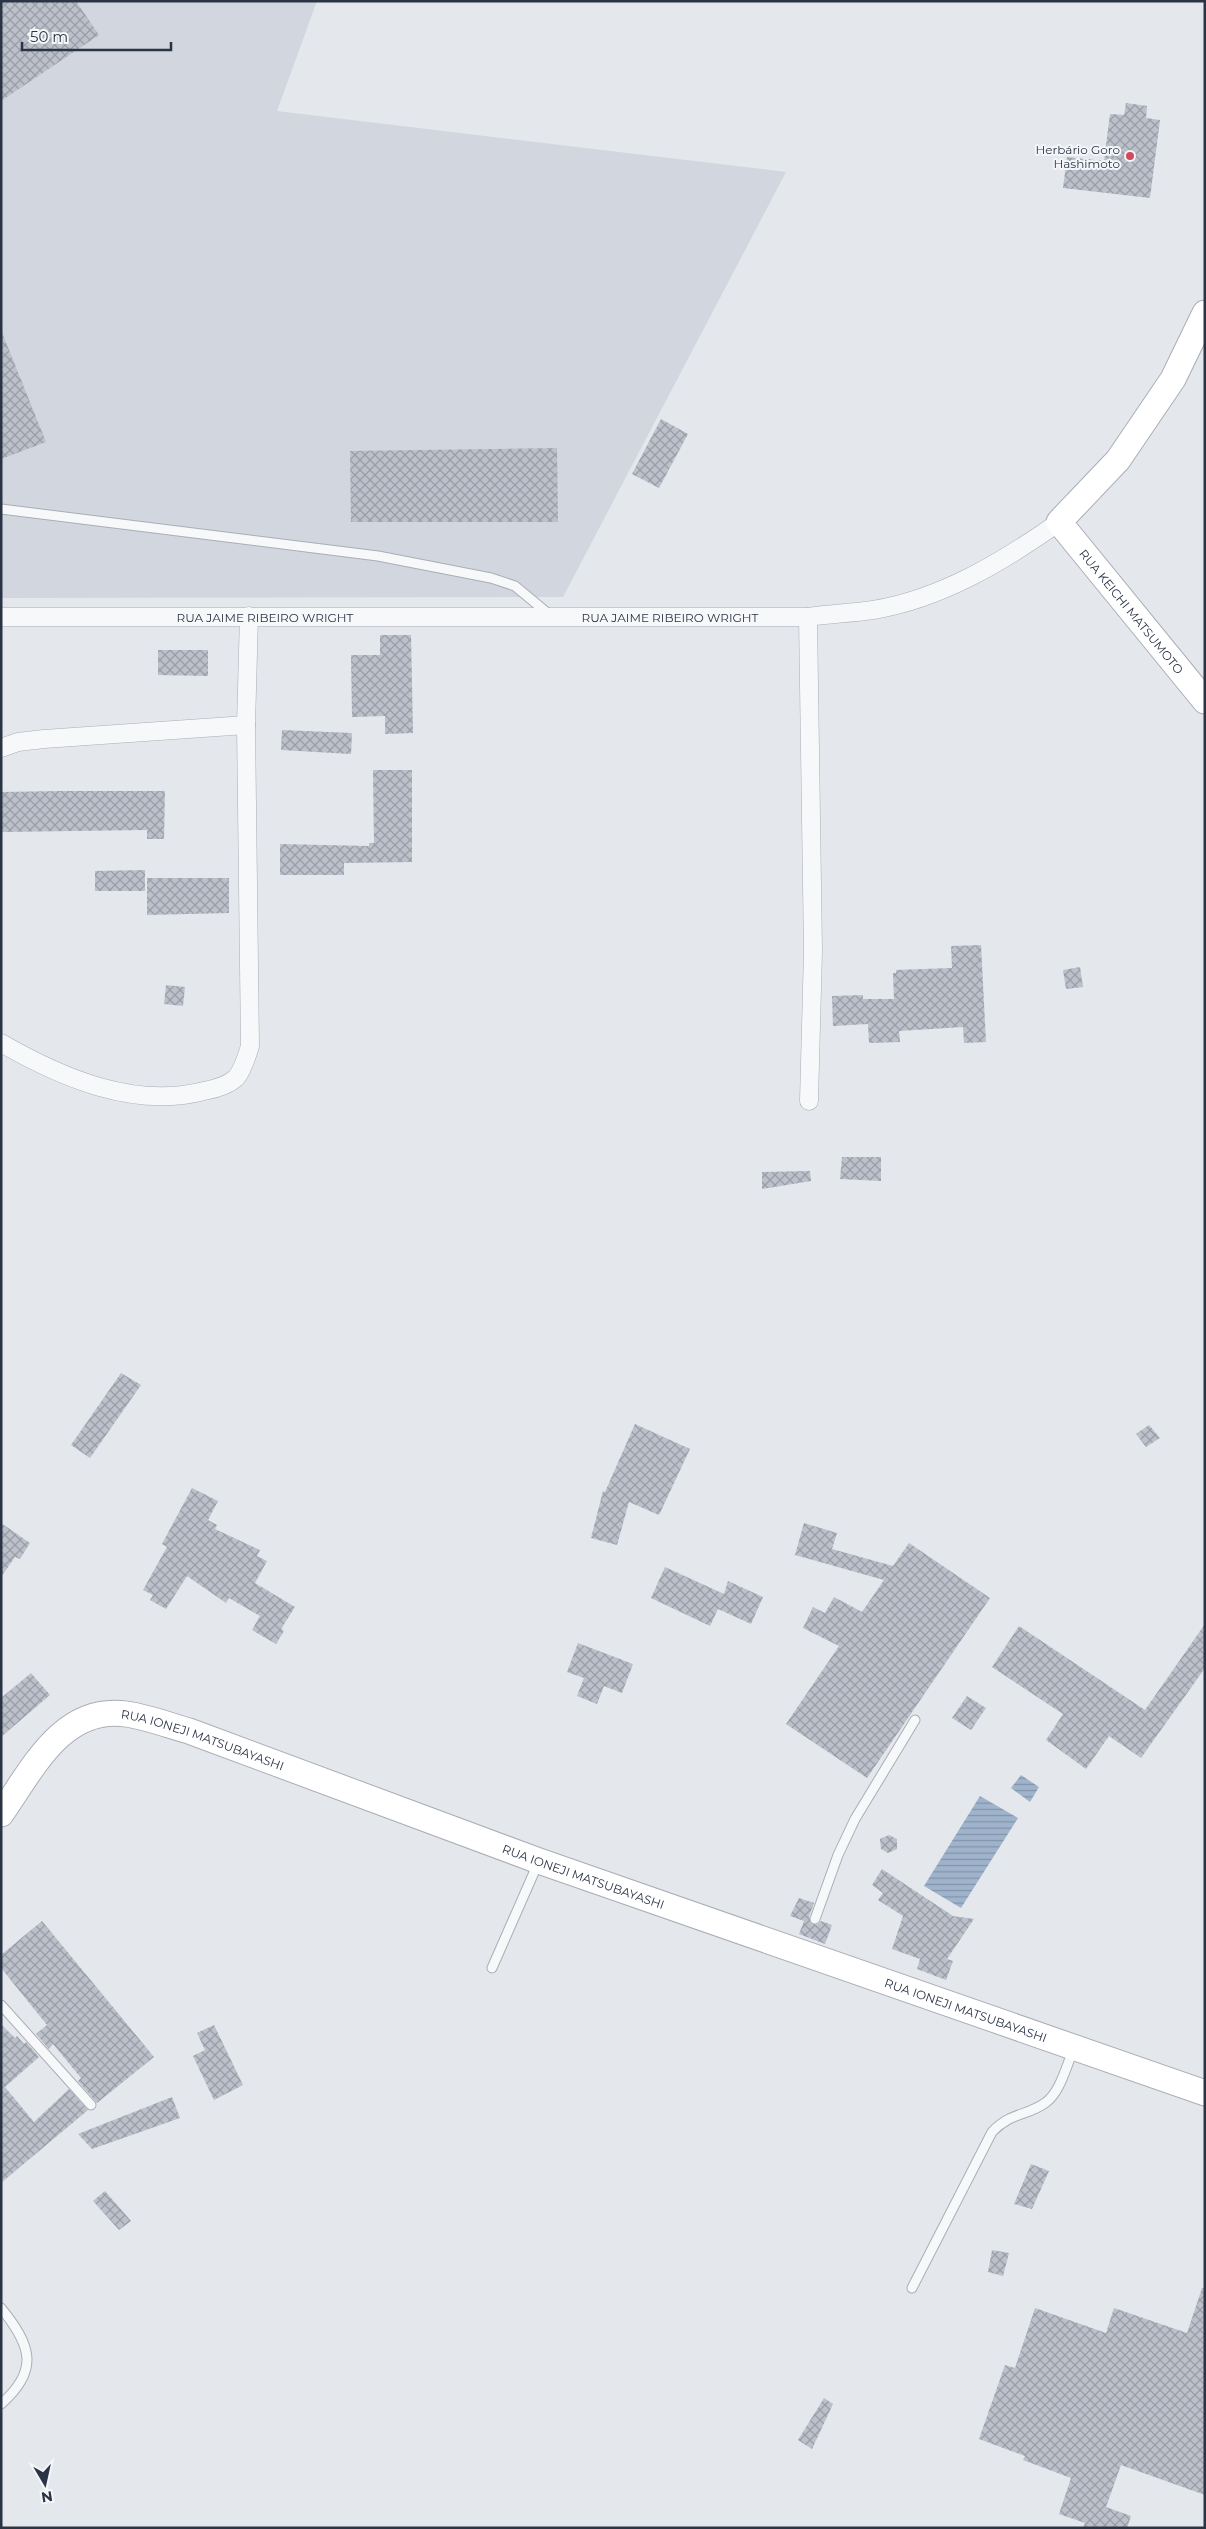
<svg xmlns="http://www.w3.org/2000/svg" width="1206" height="2529" viewBox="0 0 1206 2529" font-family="Montserrat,sans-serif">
  <defs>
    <pattern id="water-rules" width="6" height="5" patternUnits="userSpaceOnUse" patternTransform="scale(1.25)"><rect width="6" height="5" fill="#9fb4cc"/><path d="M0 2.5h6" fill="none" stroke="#8293a7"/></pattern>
    <pattern id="building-cross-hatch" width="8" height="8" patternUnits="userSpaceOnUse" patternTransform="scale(1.25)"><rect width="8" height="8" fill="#bbc0ca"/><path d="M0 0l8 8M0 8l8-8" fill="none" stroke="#989da6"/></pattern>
  </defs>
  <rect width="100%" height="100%" fill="#e4e7ec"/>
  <polygon fill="#d2d6de" points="1,1 317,1 277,111 786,172 563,597 1,598"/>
  <g fill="url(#water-rules)">
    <polygon points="1021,1775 1039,1787 1030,1802 1011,1788"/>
    <polygon points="980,1796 1018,1818 961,1908 924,1886"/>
  </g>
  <g fill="url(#building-cross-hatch)">
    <polygon points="1,1 76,1 99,35 1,101"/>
    <polygon points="1126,103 1147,106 1146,118 1160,120 1150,198 1063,188 1067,157 1104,161 1110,114 1124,115"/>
    <polygon points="1,330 46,442 1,459"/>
    <polygon points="661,419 688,434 659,488 632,474"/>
    <polygon points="557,448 558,522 351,522 350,451"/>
    <polygon points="380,635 411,635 413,733 385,734 385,716 352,717 351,655 380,655"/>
    <polygon points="158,650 208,650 208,676 158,675"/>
    <polygon points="282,730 352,733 351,754 281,750"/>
    <polygon points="373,770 412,770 412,862 344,863 344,875 280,875 280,844 369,846 369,843 374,843"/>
    <polygon points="62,791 165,791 164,839 147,839 147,830 1,832 1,792"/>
    <polygon points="145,870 145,891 95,891 95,871"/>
    <polygon points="147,878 229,878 229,913 147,915"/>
    <polygon points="981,945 986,1042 964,1043 963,1027 899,1031 900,1042 869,1043 868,1024 833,1026 832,996 863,995 863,999 894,999 893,973 896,973 896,970 952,968 951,946"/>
    <polygon points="1080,967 1083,987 1066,989 1063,970"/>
    <polygon points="166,985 185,987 183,1006 164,1004"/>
    <polygon points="842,1157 881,1157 881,1181 840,1179"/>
    <polygon points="810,1171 811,1181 762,1189 762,1172"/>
    <polygon points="121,1373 141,1385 90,1458 71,1445"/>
    <polygon points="635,1424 690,1449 659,1515 629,1502 617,1545 591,1538 603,1491 605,1492"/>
    <polygon points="1149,1425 1160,1438 1146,1447 1136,1434"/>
    <polygon points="192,1488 218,1501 208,1520 217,1525 215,1529 260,1550 257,1556 267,1561 255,1583 295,1607 281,1629 284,1631 276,1644 252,1630 260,1616 229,1598 226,1603 187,1576 166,1609 150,1600 153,1595 143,1590 167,1547 162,1544"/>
    <polygon points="1,1523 30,1543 20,1559 15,1557 1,1577"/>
    <polygon points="804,1523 837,1533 832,1549 893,1566 909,1543 990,1598 867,1778 786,1724 839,1646 803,1628 813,1607 825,1613 834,1597 862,1612 884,1580 795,1555"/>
    <polygon points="665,1567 724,1594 728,1581 763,1597 751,1624 718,1609 710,1626 651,1598"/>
    <polygon points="1205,1624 1205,1668 1141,1758 1109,1736 1086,1769 1046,1740 1063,1714 992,1667 1019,1626 1145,1710"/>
    <polygon points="578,1643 633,1664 622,1693 604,1686 597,1704 577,1696 584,1678 567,1672"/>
    <polygon points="31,1673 50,1695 1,1737 1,1698"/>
    <polygon points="967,1696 986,1708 971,1730 952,1718"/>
    <polygon points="889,1835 897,1839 897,1849 888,1853 881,1849 880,1839"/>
    <polygon points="882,1869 953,1916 974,1919 947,1959 953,1961 946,1980 917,1969 920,1959 892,1949 903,1916 878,1900 883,1893 872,1885"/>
    <polygon points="799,1898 814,1903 809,1916 811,1923 817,1925 821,1921 832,1925 825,1944 799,1934 804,1921 790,1916"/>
    <polygon points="42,1921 154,2057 97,2103 78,2081 81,2078 53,2044 49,2049 36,2034 47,2025 1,1968 1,1955"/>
    <polygon points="1,2024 15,2038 17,2036 24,2044 26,2042 39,2057 5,2087 34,2122 69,2089 88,2110 1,2183"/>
    <polygon points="214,2025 243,2085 214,2100 193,2056 205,2050 197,2033"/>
    <polygon points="172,2097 180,2118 92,2149 78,2134"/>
    <polygon points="1031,2164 1049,2171 1032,2209 1014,2204"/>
    <polygon points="105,2191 131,2221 119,2230 93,2201"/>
    <polygon points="992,2250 1009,2253 1003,2276 988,2272"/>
    <polygon points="1202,2288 1205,2288 1205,2495 1121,2465 1106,2507 1131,2516 1127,2528 1083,2528 1085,2523 1059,2514 1071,2478 1023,2460 1025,2456 979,2439 1005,2365 1015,2368 1035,2308 1106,2333 1114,2308 1187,2333"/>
    <polygon points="824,2398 833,2404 812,2449 798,2440"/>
  </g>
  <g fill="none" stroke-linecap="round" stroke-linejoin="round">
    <defs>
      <g id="lane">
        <polyline points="1,509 378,556 491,578 515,586 551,616"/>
        <polyline points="815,1919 838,1855 855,1819 915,1720"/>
        <polyline points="492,1968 539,1861"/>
        <polyline points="1,2005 91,2105"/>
        <path d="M912,2288l80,-156c19,-20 35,-16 53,-29 16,-11 21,-38 29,-54"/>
        <path d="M1,2308c30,37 39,62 0,96"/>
      </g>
      <g id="street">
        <path id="s1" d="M1,617h807c22,-3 44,-4 65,-7 68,-11 131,-49 186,-88"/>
        <polyline points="808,617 813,951 809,1101"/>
        <polyline points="1,748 18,742 44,739 246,725"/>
        <path d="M1,1043c61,35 133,66 203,48 11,-2 24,-6 32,-13 7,-8 11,-22 14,-32l-4,-321 3,-109"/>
      </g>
      <g id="secondary">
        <path id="s2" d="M1205,313l-32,66 -55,81 -59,62 146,179"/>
        <path id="s3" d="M1,1814c31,-44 61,-109 125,-100 21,3 42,11 63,17l350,130 666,232"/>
      </g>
    </defs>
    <use href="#lane" stroke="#a9aeb7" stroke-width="11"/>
    <use href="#street" stroke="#a9aeb7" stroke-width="19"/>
    <use href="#secondary" stroke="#a9aeb7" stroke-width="27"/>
    <use href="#lane" stroke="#f7f8fa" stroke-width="9"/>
    <use href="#street" stroke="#f7f8fa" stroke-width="18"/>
    <use href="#secondary" stroke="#fff" stroke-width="25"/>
  </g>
  <circle fill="#d1495b" stroke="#f4f6f9" stroke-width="2" cx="1130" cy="156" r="5"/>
  <g text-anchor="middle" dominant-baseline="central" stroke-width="4" stroke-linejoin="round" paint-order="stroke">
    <g font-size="12" fill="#2b3445" stroke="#f4f6f9" text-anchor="end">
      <text x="1120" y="149">Herbário Goro<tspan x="1120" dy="14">Hashimoto</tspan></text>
    </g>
    <g font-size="12" fill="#2b3445" stroke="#f4f6f9">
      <text stroke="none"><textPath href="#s2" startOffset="372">RUA KEICHI MATSUMOTO</textPath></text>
      <text stroke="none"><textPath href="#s1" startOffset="264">RUA JAIME RIBEIRO WRIGHT</textPath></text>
      <text stroke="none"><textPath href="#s1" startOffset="669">RUA JAIME RIBEIRO WRIGHT</textPath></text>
      <text stroke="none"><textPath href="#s3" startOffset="251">RUA IONEJI MATSUBAYASHI</textPath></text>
      <text stroke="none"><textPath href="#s3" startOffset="656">RUA IONEJI MATSUBAYASHI</textPath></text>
      <text stroke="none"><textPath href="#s3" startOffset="1061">RUA IONEJI MATSUBAYASHI</textPath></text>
    </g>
  </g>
  <rect width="1206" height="2529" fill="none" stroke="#2b3445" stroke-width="5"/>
  <g transform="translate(45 2484) rotate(171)" stroke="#f4f6f9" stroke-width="4" paint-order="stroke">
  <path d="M0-4L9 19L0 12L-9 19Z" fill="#2b3445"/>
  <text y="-8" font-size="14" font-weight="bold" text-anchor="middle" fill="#2b3445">N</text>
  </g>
  <path d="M22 42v8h149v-8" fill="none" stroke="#2b3445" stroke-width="2.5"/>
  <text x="30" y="42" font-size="15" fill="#2b3445" stroke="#f4f6f9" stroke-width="4" paint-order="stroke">50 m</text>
</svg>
